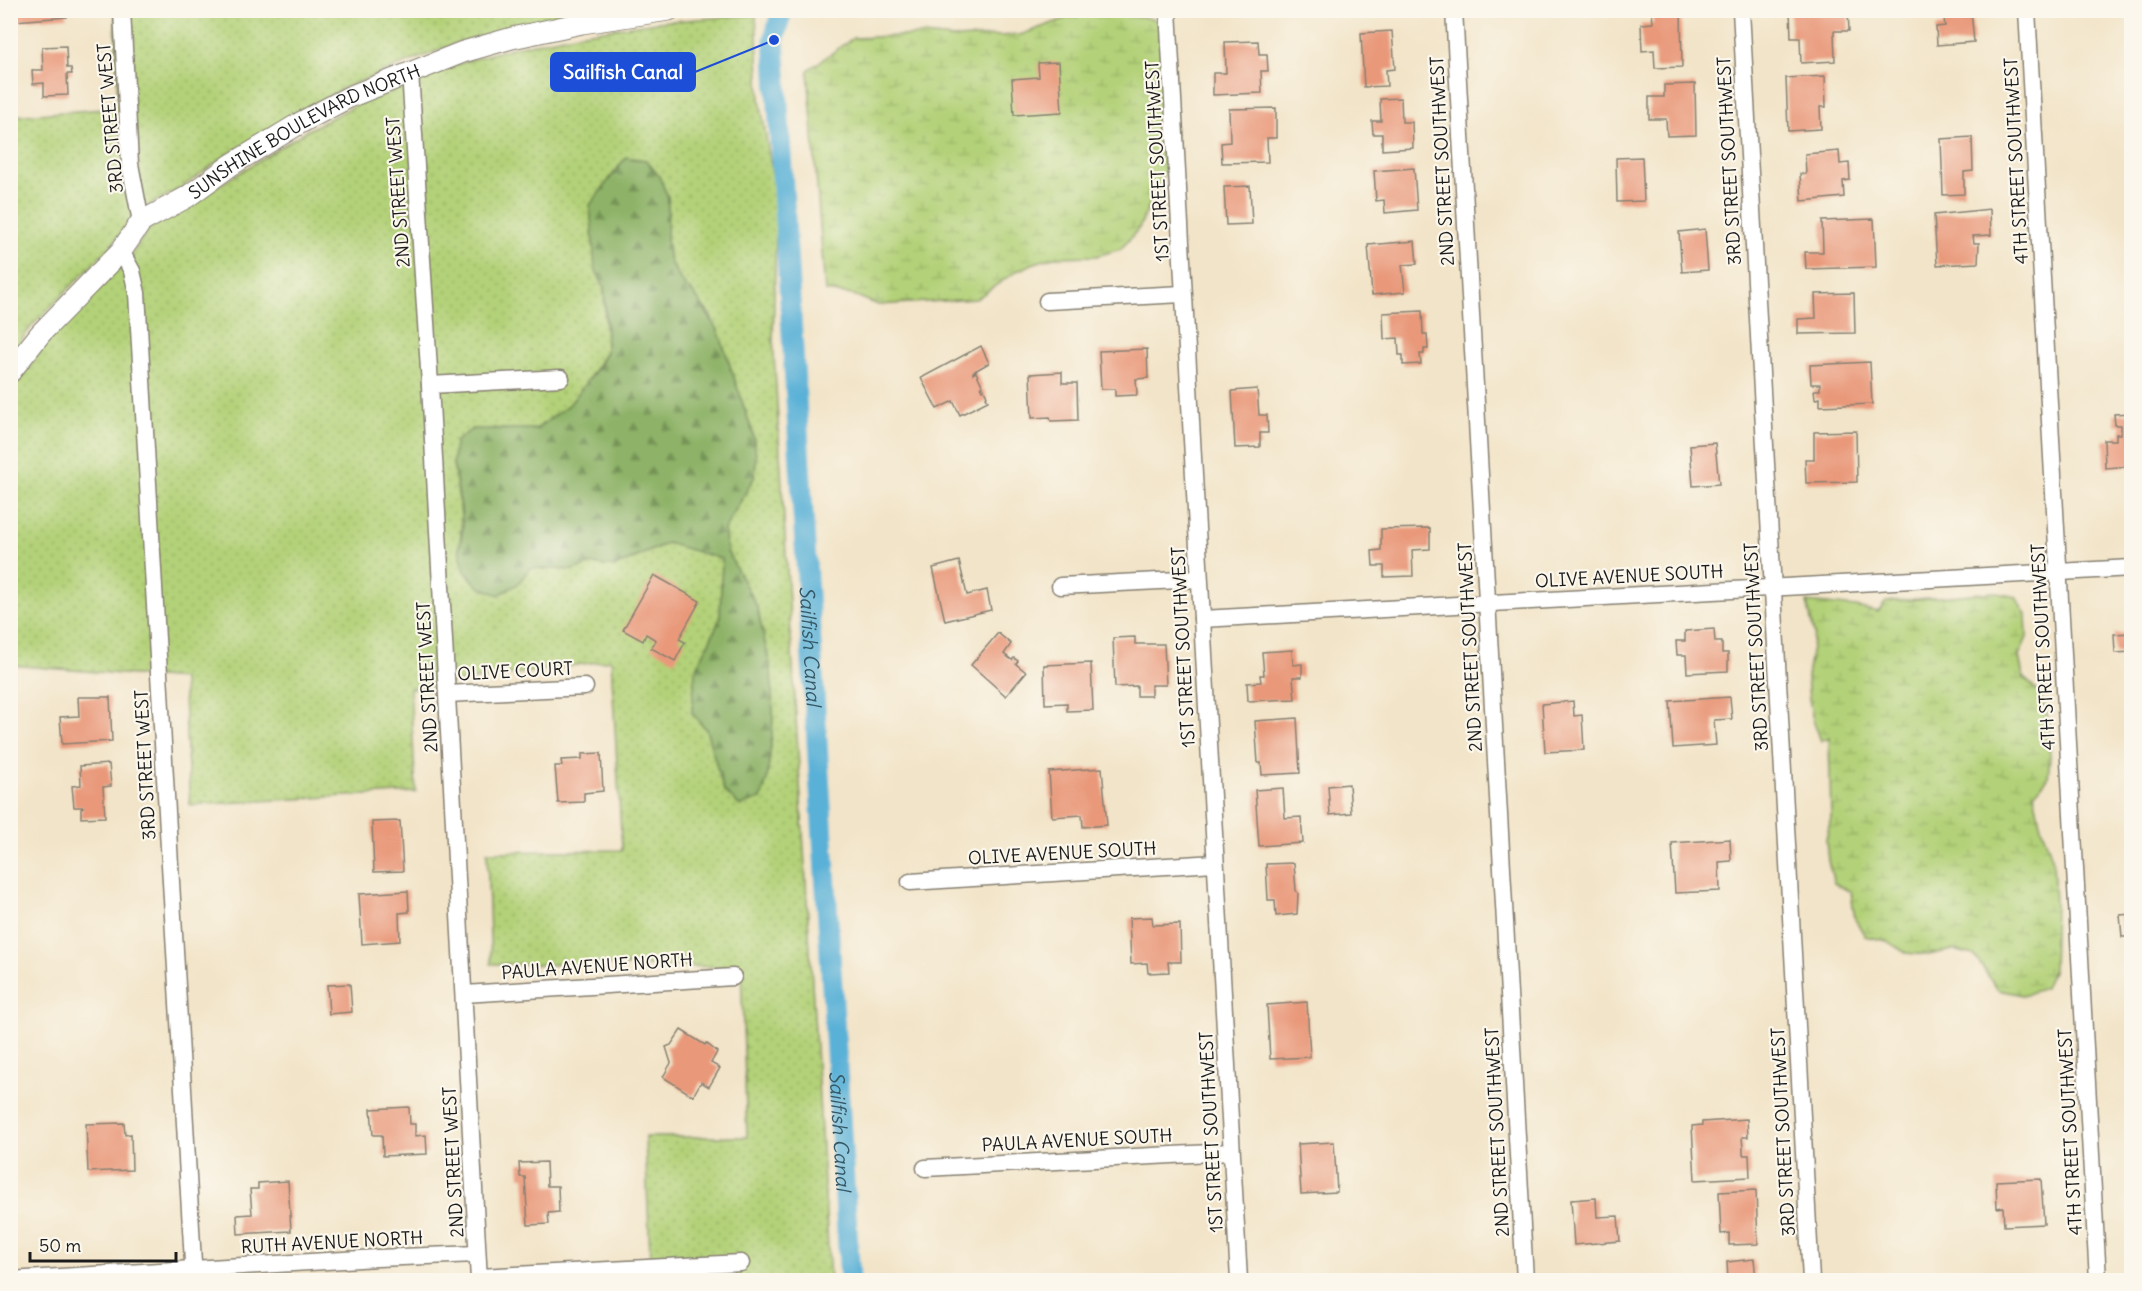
<svg xmlns="http://www.w3.org/2000/svg" width="2142" height="1291" viewBox="0 0 2142 1291" font-family="Delius,sans-serif">
  <defs>
    <pattern id="grass-dots" width="8" height="8" patternUnits="userSpaceOnUse" patternTransform="scale(1.5)"><rect width="8" height="8" fill="#b3d178"/><path d="M2 2h.1M6 6h.1" fill="none" stroke="#99b367" stroke-width="1.8" stroke-linecap="round"/></pattern>
    <pattern id="forest-firs" width="22" height="20" patternUnits="userSpaceOnUse" patternTransform="scale(1.5)"><rect width="22" height="20" fill="#8eb368"/><path d="M5 1l3.5 6h-7zM16 11l3.5 6h-7z" fill="#739155"/></pattern>
    <pattern id="wetland-marsh" width="20" height="14" patternUnits="userSpaceOnUse" patternTransform="scale(1.5)"><rect width="20" height="14" fill="#b3d178"/><path d="M1 5h8M5 5V1M11 12h8M15 12V8" fill="none" stroke="#99b367"/></pattern>
  </defs>
  <rect width="100%" height="100%" fill="#fbf7ec"/>
  <filter id="ink" filterUnits="userSpaceOnUse"><feTurbulence type="fractalNoise" baseFrequency=".0167" numOctaves="2"/><feDisplacementMap in="SourceGraphic" scale="12" xChannelSelector="R" yChannelSelector="G"/><feConvolveMatrix kernelMatrix="1 2 1 2 8 2 1 2 1" color-interpolation-filters="sRGB"/></filter>
  <filter id="wash" filterUnits="userSpaceOnUse"><feTurbulence type="fractalNoise" baseFrequency=".008" numOctaves="4" result="noise"/><feDisplacementMap in="SourceGraphic" scale="24" xChannelSelector="R" yChannelSelector="G"/><feGaussianBlur stdDeviation="1.35" result="paint"/><feColorMatrix in="noise" values="0 0 0 0 0 0 0 0 0 0 0 0 0 0 0 0 0 1.4 0 .05"/><feComposite in="paint" operator="in"/></filter>
  <g filter="url(#wash)">
    <rect width="100%" height="100%" fill="#f2e4c8"/>
    <g fill="url(#grass-dots)" stroke="#68764a" stroke-width="1.5" fill-rule="evenodd">
      <polygon points="115,11 596,11 510,28 459,42 344,88 294,114 225,156 181,188 135,213 112,245 32,326 11,354 11,116 118,108"/>
      <path d="M756,15l4,85 17,101 -4,136 57,943h-179l-6,-143h102l-6,-170 -250,-3 -4,-112 135,-2 -11,-190 -201,29 6,103 -226,13 -7,-126 -172,-14 -1,-273 40,-53 79,-81 20,-29 157,-98 48,-25 113,-45 48,-14 69,-14 72,-11zM626,157l42,40 -1,44 3,21 11,19 27,31 10,18 35,104 3,21 -1,21 -31,54 3,21 30,56 14,63 2,42 -1,23 -5,44 -6,20 -42,-28 -13,-42 -14,-16 3,-41 25,-53 2,-60 -54,-16 -53,24 -22,-3 -21,6 -42,-2 -71,-19c6,-33 -2,-54 -6,-86l40,-35 22,3 21,-2 33,-24 14,-17 23,-36 -2,-65 -9,-19 20,-95z"/>
    </g>
    <polygon fill="url(#forest-firs)" stroke="#556842" stroke-width="1.5" points="626,157 646,160 659,176 668,197 667,241 670,262 681,281 695,295 718,330 753,434 756,455 755,476 724,530 727,551 757,607 771,670 773,712 772,735 767,779 761,799 740,806 724,791 706,729 692,713 695,672 720,619 722,559 667,543 615,567 593,564 572,570 530,568 518,584 499,595 479,587 465,572 459,549 463,528 461,507 453,463 455,442 472,429 536,429 569,405 596,370 606,352 607,331 604,287 595,268 590,205"/>
    <g fill="url(#wetland-marsh)" stroke="#68764a" stroke-width="1.5">
      <polygon points="1121,12 1170,23 1176,147 1139,228 1121,249 1096,256 1053,257 1032,264 1017,271 976,299 878,305 854,295 825,291 808,70 853,38 923,35 954,38 1020,35 1070,17"/>
      <polygon points="1993,592 2016,597 2026,615 2027,637 2019,656 2023,677 2039,692 2047,713 2050,756 2048,778 2034,794 2040,823 2053,861 2055,904 2053,969 2045,988 2023,995 1998,990 1974,955 1953,950 1928,955 1906,953 1887,941 1865,936 1855,919 1851,892 1834,883 1828,861 1826,840 1831,818 1829,737 1821,741 1813,720 1809,699 1807,677 1814,634 1807,602 1856,607 1878,612 1886,602"/>
    </g>
    <g fill="none" stroke-linecap="round" stroke-linejoin="round">
      <path stroke="#5ab1d7" stroke-width="21" id="s1" d="M782,10l-8,30 76,1240"/>
    </g>
    <g id="blocks">
      <g fill="#e9997a">
        <polygon points="13,10 66,10 67,17 14,21"/>
        <polygon points="1790,10 1848,10 1849,31 1834,31 1835,61 1801,63 1800,38 1791,38"/>
        <polygon points="1943,10 1971,10 1974,42 1937,45 1936,27 1945,26"/>
        <polygon points="1681,11 1682,67 1655,68 1654,50 1642,51 1641,24 1653,23 1652,12"/>
        <polygon points="1392,31 1395,69 1386,70 1387,86 1364,87 1361,33"/>
        <polygon points="1258,41 1259,54 1267,54 1268,71 1261,71 1262,93 1213,95 1213,73 1226,73 1225,42"/>
        <polygon points="66,46 67,68 71,68 72,74 67,74 68,95 44,96 44,83 33,84 32,70 43,70 42,47"/>
        <polygon points="1059,62 1062,112 1014,115 1012,79 1039,77 1038,63"/>
        <polygon points="1825,76 1826,107 1820,107 1821,129 1788,131 1786,78"/>
        <polygon points="1695,84 1696,135 1667,136 1666,119 1649,119 1649,97 1664,97 1664,85"/>
        <polygon points="1401,98 1402,122 1412,122 1413,148 1382,150 1382,134 1373,134 1372,121 1381,121 1380,99"/>
        <polygon points="1276,108 1276,138 1267,138 1268,162 1222,163 1221,143 1230,142 1229,109"/>
        <polygon points="1972,137 1973,171 1964,172 1964,194 1943,195 1941,139"/>
        <polygon points="1839,151 1840,164 1849,163 1850,180 1843,181 1844,197 1802,201 1800,174 1806,174 1805,154"/>
        <polygon points="1642,157 1644,201 1617,202 1616,158"/>
        <polygon points="1414,168 1417,210 1385,213 1384,200 1376,201 1374,171"/>
        <polygon points="1250,186 1252,224 1226,225 1224,187"/>
        <polygon points="1990,209 1991,235 1973,236 1974,243 1979,243 1978,263 1937,265 1934,215"/>
        <polygon points="1874,219 1876,267 1806,269 1805,252 1823,252 1822,221"/>
        <polygon points="1705,229 1708,270 1682,272 1679,232"/>
        <polygon points="1415,241 1417,264 1402,265 1405,292 1372,295 1368,245"/>
        <polygon points="1854,293 1855,333 1798,334 1798,319 1816,318 1815,294"/>
        <polygon points="1422,311 1423,334 1427,334 1428,349 1424,349 1424,354 1420,354 1421,364 1403,365 1403,355 1399,355 1398,338 1384,339 1383,313"/>
        <polygon points="981,346 989,363 973,372 973,374 976,372 983,387 981,388 982,390 984,389 987,396 986,397 988,401 960,415 953,401 937,409 921,378"/>
        <polygon points="1147,349 1148,378 1136,379 1137,395 1115,396 1115,389 1101,389 1099,351"/>
        <polygon points="1870,362 1872,404 1820,406 1820,398 1815,399 1814,390 1820,390 1820,384 1811,384 1810,365"/>
        <polygon points="1062,372 1062,383 1077,383 1078,420 1051,421 1050,417 1032,418 1030,374"/>
        <polygon points="1257,389 1259,415 1267,415 1268,433 1260,433 1260,447 1235,448 1232,391"/>
        <polygon points="2132,413 2132,466 2105,468 2104,440 2116,440 2116,434 2121,434 2121,425 2115,425 2114,414"/>
        <polygon points="1856,431 1857,482 1806,483 1805,459 1814,459 1814,432"/>
        <polygon points="1715,443 1719,484 1693,486 1690,445"/>
        <polygon points="1430,528 1430,549 1412,550 1413,576 1384,577 1384,566 1373,566 1372,551 1381,550 1381,529"/>
        <polygon points="959,561 967,595 987,590 991,610 945,621 933,568"/>
        <polygon points="654,575 700,601 679,639 685,642 675,661 651,648 656,640 646,634 643,641 623,630"/>
        <polygon points="1714,629 1715,642 1722,642 1722,653 1728,653 1728,671 1687,673 1686,655 1677,655 1676,641 1685,641 1685,631"/>
        <polygon points="998,633 1011,644 1004,654 1012,660 1014,658 1018,661 1016,664 1026,672 1006,696 971,665"/>
        <polygon points="2132,633 2132,652 2115,653 2114,634"/>
        <polygon points="1135,637 1135,644 1164,644 1166,685 1151,685 1151,696 1137,696 1137,686 1115,687 1113,638"/>
        <polygon points="1292,650 1293,665 1302,664 1302,677 1293,677 1295,699 1248,701 1247,683 1261,682 1260,675 1264,675 1262,652"/>
        <polygon points="1091,663 1093,710 1067,711 1067,703 1045,704 1044,665"/>
        <polygon points="78,697 110,697 112,741 62,744 60,717 79,716"/>
        <polygon points="1730,697 1732,719 1714,720 1716,745 1673,748 1670,701"/>
        <polygon points="1573,701 1574,716 1582,715 1584,750 1545,752 1542,704"/>
        <polygon points="1297,718 1300,773 1262,775 1261,763 1258,763 1255,721"/>
        <polygon points="601,753 603,791 584,793 584,802 558,803 555,766 562,766 561,760 582,759 582,754"/>
        <polygon points="109,764 111,786 103,787 105,817 81,818 81,809 83,807 74,807 72,786 81,785 80,766"/>
        <polygon points="1102,768 1107,825 1083,827 1082,815 1052,817 1049,772"/>
        <polygon points="1349,784 1351,813 1330,815 1328,786"/>
        <polygon points="1283,788 1285,818 1301,817 1303,843 1259,846 1255,790"/>
        <polygon points="400,821 403,871 374,872 372,822"/>
        <polygon points="1730,839 1731,861 1719,862 1720,891 1675,893 1672,843"/>
        <polygon points="1294,863 1296,891 1298,893 1297,914 1276,916 1275,900 1268,900 1266,864"/>
        <polygon points="408,891 409,912 399,913 400,941 362,944 359,894"/>
        <polygon points="2132,914 2132,937 2122,937 2120,915"/>
        <polygon points="1152,917 1153,925 1180,924 1181,962 1168,962 1169,972 1148,973 1147,963 1131,964 1129,918"/>
        <polygon points="350,984 352,1012 329,1014 327,985"/>
        <polygon points="1307,1002 1310,1057 1270,1059 1267,1005"/>
        <polygon points="681,1030 705,1045 706,1043 717,1052 711,1063 720,1068 709,1087 701,1082 693,1096 663,1077 671,1063 666,1047 671,1045"/>
        <polygon points="409,1107 410,1124 415,1124 415,1136 426,1135 427,1154 383,1156 382,1135 373,1135 371,1109"/>
        <polygon points="1747,1119 1748,1137 1742,1137 1743,1149 1743,1155 1749,1155 1750,1177 1695,1180 1692,1126 1702,1125 1702,1122"/>
        <polygon points="124,1123 125,1135 131,1134 132,1170 88,1172 86,1124"/>
        <polygon points="1334,1142 1337,1192 1301,1194 1298,1144"/>
        <polygon points="546,1162 547,1186 558,1186 559,1212 548,1213 549,1224 528,1225 525,1177 520,1177 519,1163"/>
        <polygon points="2041,1179 2044,1224 2004,1226 2003,1207 1997,1208 1996,1181"/>
        <polygon points="288,1181 291,1231 238,1234 237,1215 252,1214 250,1189 258,1189 258,1183"/>
        <polygon points="1756,1190 1758,1244 1729,1245 1729,1233 1721,1234 1719,1192"/>
        <polygon points="1596,1198 1597,1217 1618,1216 1620,1241 1574,1245 1571,1200"/>
        <polygon points="1754,1259 1756,1280 1728,1280 1727,1262"/>
        <polygon points="1469,1276 1469,1280 1433,1280 1433,1278"/>
      </g>
    </g>
  </g>
  <g filter="url(#ink)">
    <use href="#blocks" fill-opacity="0" stroke="#878072" stroke-width="1.5"/>
    <g fill="none" stroke-linecap="round" stroke-linejoin="round">
      <defs>
        <g id="minor">
          <polyline points="122,10 130,164 141,222"/>
          <polyline points="1168,10 1239,1280"/>
          <polyline points="1454,10 1525,1280"/>
          <polyline points="1741,10 1811,1280"/>
          <polyline points="2027,10 2098,1280"/>
          <polyline points="410,72 430,385 479,1280"/>
          <polyline points="121,251 132,271 137,293 194,1280"/>
          <polyline points="1047,301 1183,294"/>
          <polyline points="430,385 561,378"/>
          <polyline points="1060,586 1199,579"/>
          <polyline points="1202,619 2132,568"/>
          <polyline points="447,694 585,687"/>
          <polyline points="910,882 1215,863"/>
          <polyline points="464,994 733,977"/>
          <polyline points="925,1168 1230,1152"/>
          <polyline points="479,1277 741,1263"/>
          <polyline points="10,1280 377,1258 477,1254"/>
        </g>
        <g id="tertiary">
          <path id="s2" d="M10,372l31,-39 80,-82 20,-29 46,-25 44,-32 69,-42 49,-26 114,-45 49,-14 70,-15 87,-13"/>
        </g>
      </defs>
      <use href="#minor" stroke="#878072" stroke-width="19"/>
      <use href="#tertiary" stroke="#878072" stroke-width="23"/>
      <use href="#minor" stroke="#fff" stroke-width="16"/>
      <use href="#tertiary" stroke="#fff" stroke-width="21"/>
    </g>
  </g>
  <g text-anchor="middle" dominant-baseline="central" stroke-width="4.5" stroke-linejoin="round" paint-order="stroke">
    <g font-size="18" fill="#1c1c1c" stroke="#fbf7ec">
      <text transform="translate(110 118) rotate(-95)">3RD STREET WEST</text>
      <text stroke="none"><textPath href="#s2" startOffset="387">SUNSHINE BOULEVARD NORTH</textPath></text>
      <text transform="translate(1157 161) rotate(-93)">1ST STREET SOUTHWEST</text>
      <text transform="translate(1442 161) rotate(-93)">2ND STREET SOUTHWEST</text>
      <text transform="translate(1729 161) rotate(-93)">3RD STREET SOUTHWEST</text>
      <text transform="translate(2016 161) rotate(-93)">4TH STREET SOUTHWEST</text>
      <text transform="translate(398 192) rotate(-94)">2ND STREET WEST</text>
      <text transform="translate(1629 576) rotate(-3)">OLIVE AVENUE SOUTH</text>
      <text transform="translate(1183 647) rotate(-93)">1ST STREET SOUTHWEST</text>
      <text transform="translate(1470 647) rotate(-93)">2ND STREET SOUTHWEST</text>
      <text transform="translate(1756 647) rotate(-93)">3RD STREET SOUTHWEST</text>
      <text transform="translate(2043 647) rotate(-93)">4TH STREET SOUTHWEST</text>
      <text transform="translate(515 671) rotate(-3)">OLIVE COURT</text>
      <text transform="translate(427 677) rotate(-93)">2ND STREET WEST</text>
      <text transform="translate(145 765) rotate(-93)">3RD STREET WEST</text>
      <text transform="translate(1062 853) rotate(-3)">OLIVE AVENUE SOUTH</text>
      <text transform="translate(597 966) rotate(-4)">PAULA AVENUE NORTH</text>
      <text transform="translate(1211 1132) rotate(-93)">1ST STREET SOUTHWEST</text>
      <text transform="translate(1497 1132) rotate(-93)">2ND STREET SOUTHWEST</text>
      <text transform="translate(1783 1132) rotate(-93)">3RD STREET SOUTHWEST</text>
      <text transform="translate(2070 1132) rotate(-93)">4TH STREET SOUTHWEST</text>
      <text transform="translate(1077 1140) rotate(-3)">PAULA AVENUE SOUTH</text>
      <text transform="translate(453 1162) rotate(-93)">2ND STREET WEST</text>
      <text transform="translate(332 1242) rotate(-3)">RUTH AVENUE NORTH</text>
    </g>
    <g font-size="20" font-style="italic" fill="#355867" stroke="#fbf7ec">
      <text stroke="none"><textPath href="#s1" startOffset="638">Sailfish Canal</textPath></text>
      <text stroke="none"><textPath href="#s1" startOffset="1124">Sailfish Canal</textPath></text>
    </g>
  </g>
  <path fill="none" stroke="#1d4ed8" stroke-width="2" d="M774 40L695 72"/>
  <circle fill="#1d4ed8" stroke="#fbf7ec" stroke-width="2" cx="774" cy="40" r="6"/>
  <rect fill="#1d4ed8" stroke="#1d4ed8" stroke-width="2" x="551" y="53" width="144" height="38" rx="6"/>
  <g font-size="20" text-anchor="middle" font-weight="bold" fill="#fff">
    <text x="623" y="79">Sailfish Canal</text>
  </g>
  <rect width="2142" height="1291" fill="none" stroke="#fbf7ec" stroke-width="36"/>
  <path d="M30 1252v9h146v-9" fill="none" stroke="#1c1c1c" stroke-width="3"/>
  <text x="39" y="1252" font-size="18" fill="#1c1c1c" stroke="#fbf7ec" stroke-width="4.5" paint-order="stroke">50 m</text>
</svg>
